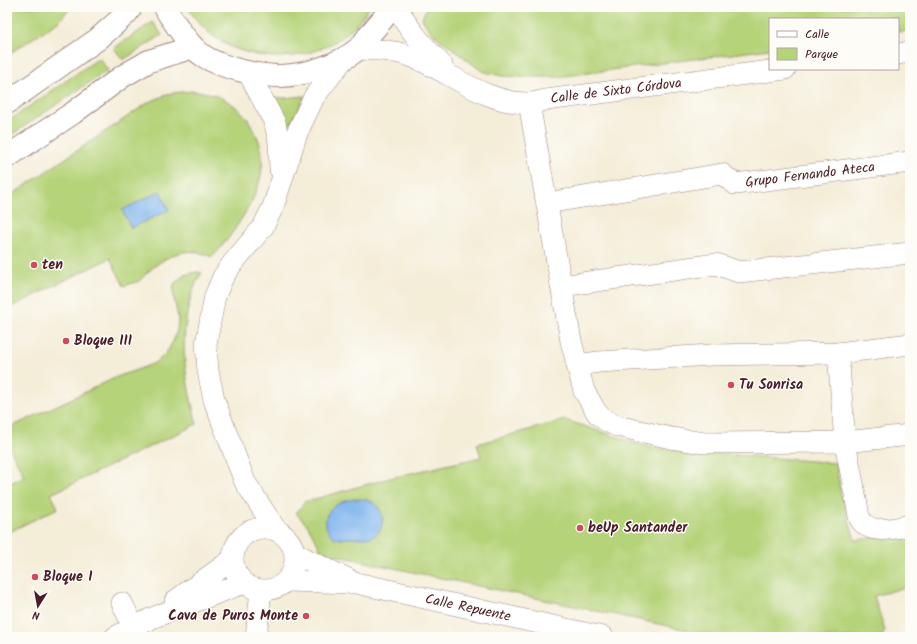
<svg xmlns="http://www.w3.org/2000/svg" width="917" height="644" viewBox="0 0 917 644" font-family="Kalam,sans-serif">
  <rect width="100%" height="100%" fill="#fdfcf7"/>
  <filter id="ink" filterUnits="userSpaceOnUse"><feTurbulence type="fractalNoise" baseFrequency=".025" numOctaves="2"/><feDisplacementMap in="SourceGraphic" scale="8" xChannelSelector="R" yChannelSelector="G"/><feConvolveMatrix kernelMatrix="1 2 1 2 8 2 1 2 1" color-interpolation-filters="sRGB"/></filter>
  <filter id="wash" filterUnits="userSpaceOnUse"><feTurbulence type="fractalNoise" baseFrequency=".012" numOctaves="4" result="noise"/><feDisplacementMap in="SourceGraphic" scale="16" xChannelSelector="R" yChannelSelector="G"/><feGaussianBlur stdDeviation="0.9" result="paint"/><feColorMatrix in="noise" values="0 0 0 0 0 0 0 0 0 0 0 0 0 0 0 0 0 1.4 0 .05"/><feComposite in="paint" operator="in"/></filter>
  <g filter="url(#wash)">
    <rect width="100%" height="100%" fill="#f4edd8"/>
    <g fill="#b5d379" stroke="#807952">
      <polygon points="7,7 71,7 58,22 7,55"/>
      <path d="M188,7h181c-37,66 -144,67 -181,0z"/>
      <polygon points="427,7 910,7 910,30 898,32 898,19 770,19 770,49 557,77 519,77 502,76 482,71 432,33 422,19"/>
      <polygon points="153,22 162,35 123,60 114,48"/>
      <polygon points="99,58 108,70 7,138 7,122"/>
      <path d="M193,91c21,1 40,10 53,26 27,36 17,70 -6,104 -8,13 -17,25 -28,36 -24,-12 -43,-3 -62,13 -4,3 -7,8 -11,11 -4,2 -11,3 -15,5l-14,-28 -103,51v-111l142,-96 22,-9z"/>
      <polygon points="305,96 287,130 271,97 284,98"/>
      <path d="M197,272l5,1c-7,9 -10,20 -13,31 -10,43 -3,78 8,120l-146,70 7,14 -51,25v-48l17,-9 -17,-34v-13c37,-17 73,-35 110,-52 12,-5 32,-10 42,-17 9,-7 16,-20 18,-31 4,-15 -6,-29 -3,-45l10,-9z"/>
      <polygon points="565,420 639,444 663,449 836,463 841,495 855,540 910,533 910,586 874,596 885,631 882,634 883,637 720,637 384,566 335,555 321,550 308,526 296,513 302,506 304,502 390,478 481,457 477,444"/>
    </g>
    <g fill="#81b5ee" stroke="#666a8c">
      <polygon points="160,191 169,210 131,228 122,210"/>
      <path d="M355,499c5,0 10,0 15,2 14,6 18,26 4,35 -8,4 -14,1 -21,2 -5,0 -8,1 -13,1 -12,-1 -18,-16 -12,-26 6,-9 17,-13 27,-14z"/>
    </g>
  </g>
  <g filter="url(#ink)">
    <g fill="none" stroke-linecap="round" stroke-linejoin="round">
      <defs>
        <g id="street">
          <path d="M397,7c13,25 26,38 45,58"/>
          <path d="M358,49c19,1 39,1 57,9 39,16 69,45 113,45 6,0 12,-2 18,-3l239,-31"/>
          <polyline points="898,54 910,52"/>
          <polyline points="248,72 275,123 279,142 280,169"/>
          <polyline points="529,103 571,341 584,391 597,413 605,420 617,426 671,438 704,443 845,442 910,435"/>
          <polyline points="547,203 722,174 735,184 910,162"/>
          <polyline points="561,286 716,264 739,272 910,253"/>
          <path d="M838,353l7,89 13,68c0,3 1,6 2,9 10,17 36,9 50,6"/>
          <polyline points="577,365 599,362 711,355 838,353 910,344"/>
          <circle cx="264" cy="559" r="31"/>
          <polyline points="276,530 245,482 225,429 214,400 208,371 206,344 215,296 223,277 232,264 263,227 273,207 297,133 314,97 345,57"/>
          <polyline points="295,553 312,562 348,579"/>
          <polyline points="287,581 356,583 603,637"/>
          <polyline points="175,601 233,559"/>
          <polyline points="122,603 134,628"/>
          <polyline points="115,637 152,618 244,583"/>
          <polyline points="256,637 261,590"/>
        </g>
        <g id="primary">
          <path d="M165,7l3,6c10,14 20,32 34,42 19,13 56,21 79,21 24,-1 58,-11 77,-27 4,-3 8,-9 11,-14 8,-9 16,-19 24,-28"/>
          <polyline points="7,103 98,39 126,14 131,7"/>
          <polyline points="7,157 73,113 123,76 149,61 193,47"/>
        </g>
      </defs>
      <use href="#street" stroke="#9f8682" stroke-width="22"/>
      <use href="#primary" stroke="#9f8682" stroke-width="24"/>
      <use href="#street" stroke="#fff" stroke-width="21"/>
      <use href="#primary" stroke="#fff" stroke-width="22"/>
    </g>
  </g>
  <g fill="#d1495b" stroke="#fdfcf7" stroke-width="1.5">
    <circle cx="34" cy="265" r="4"/>
    <circle cx="66" cy="341" r="4"/>
    <circle cx="731" cy="385" r="4"/>
    <circle cx="580" cy="528" r="4"/>
    <circle cx="35" cy="577" r="4"/>
    <circle cx="306" cy="616" r="4"/>
  </g>
  <g text-anchor="middle" dominant-baseline="central" stroke-width="3" stroke-linejoin="round" paint-order="stroke">
    <g font-size="14" fill="#4a1f2b" stroke="#fdfcf7">
      <text transform="translate(616 91) rotate(-7)">Calle de Sixto Córdova</text>
      <text transform="translate(810 175) rotate(-7)">Grupo Fernando Ateca</text>
      <text transform="translate(468 608) rotate(12)">Calle Repuente</text>
    </g>
    <g font-size="14" font-weight="bold" fill="#4a1f2b" stroke="#fdfcf7" text-anchor="start">
      <text x="42" y="265">ten</text>
      <text x="74" y="341">Bloque III</text>
      <text x="739" y="385">Tu Sonrisa</text>
      <text x="588" y="528">beUp Santander</text>
      <text x="43" y="577">Bloque I</text>
      <text x="298" y="616" text-anchor="end">Cava de Puros Monte</text>
    </g>
  </g>
  <rect width="917" height="644" fill="none" stroke="#fdfcf7" stroke-width="24"/>
  <rect x="769" y="18" width="130" height="52" fill="#fdfcf7" stroke="#b5a4a5"/>
  <rect x="777" y="31" width="20" height="6" fill="#ffffff" stroke="#b5a4a5"/>
  <text x="805" y="38" font-size="12" fill="#4a1f2b">Calle</text>
  <rect x="777" y="48" width="20" height="12" fill="#b5d379" stroke="#b5a4a5"/>
  <text x="805" y="58" font-size="12" fill="#4a1f2b">Parque</text>
  <g transform="translate(38 606) rotate(191)" stroke="#fdfcf7" stroke-width="3" paint-order="stroke">
  <path d="M0-3L7 15L0 10L-7 15Z" fill="#4a1f2b"/>
  <text y="-6" font-size="11" font-weight="bold" text-anchor="middle" fill="#4a1f2b">N</text>
  </g>
</svg>
